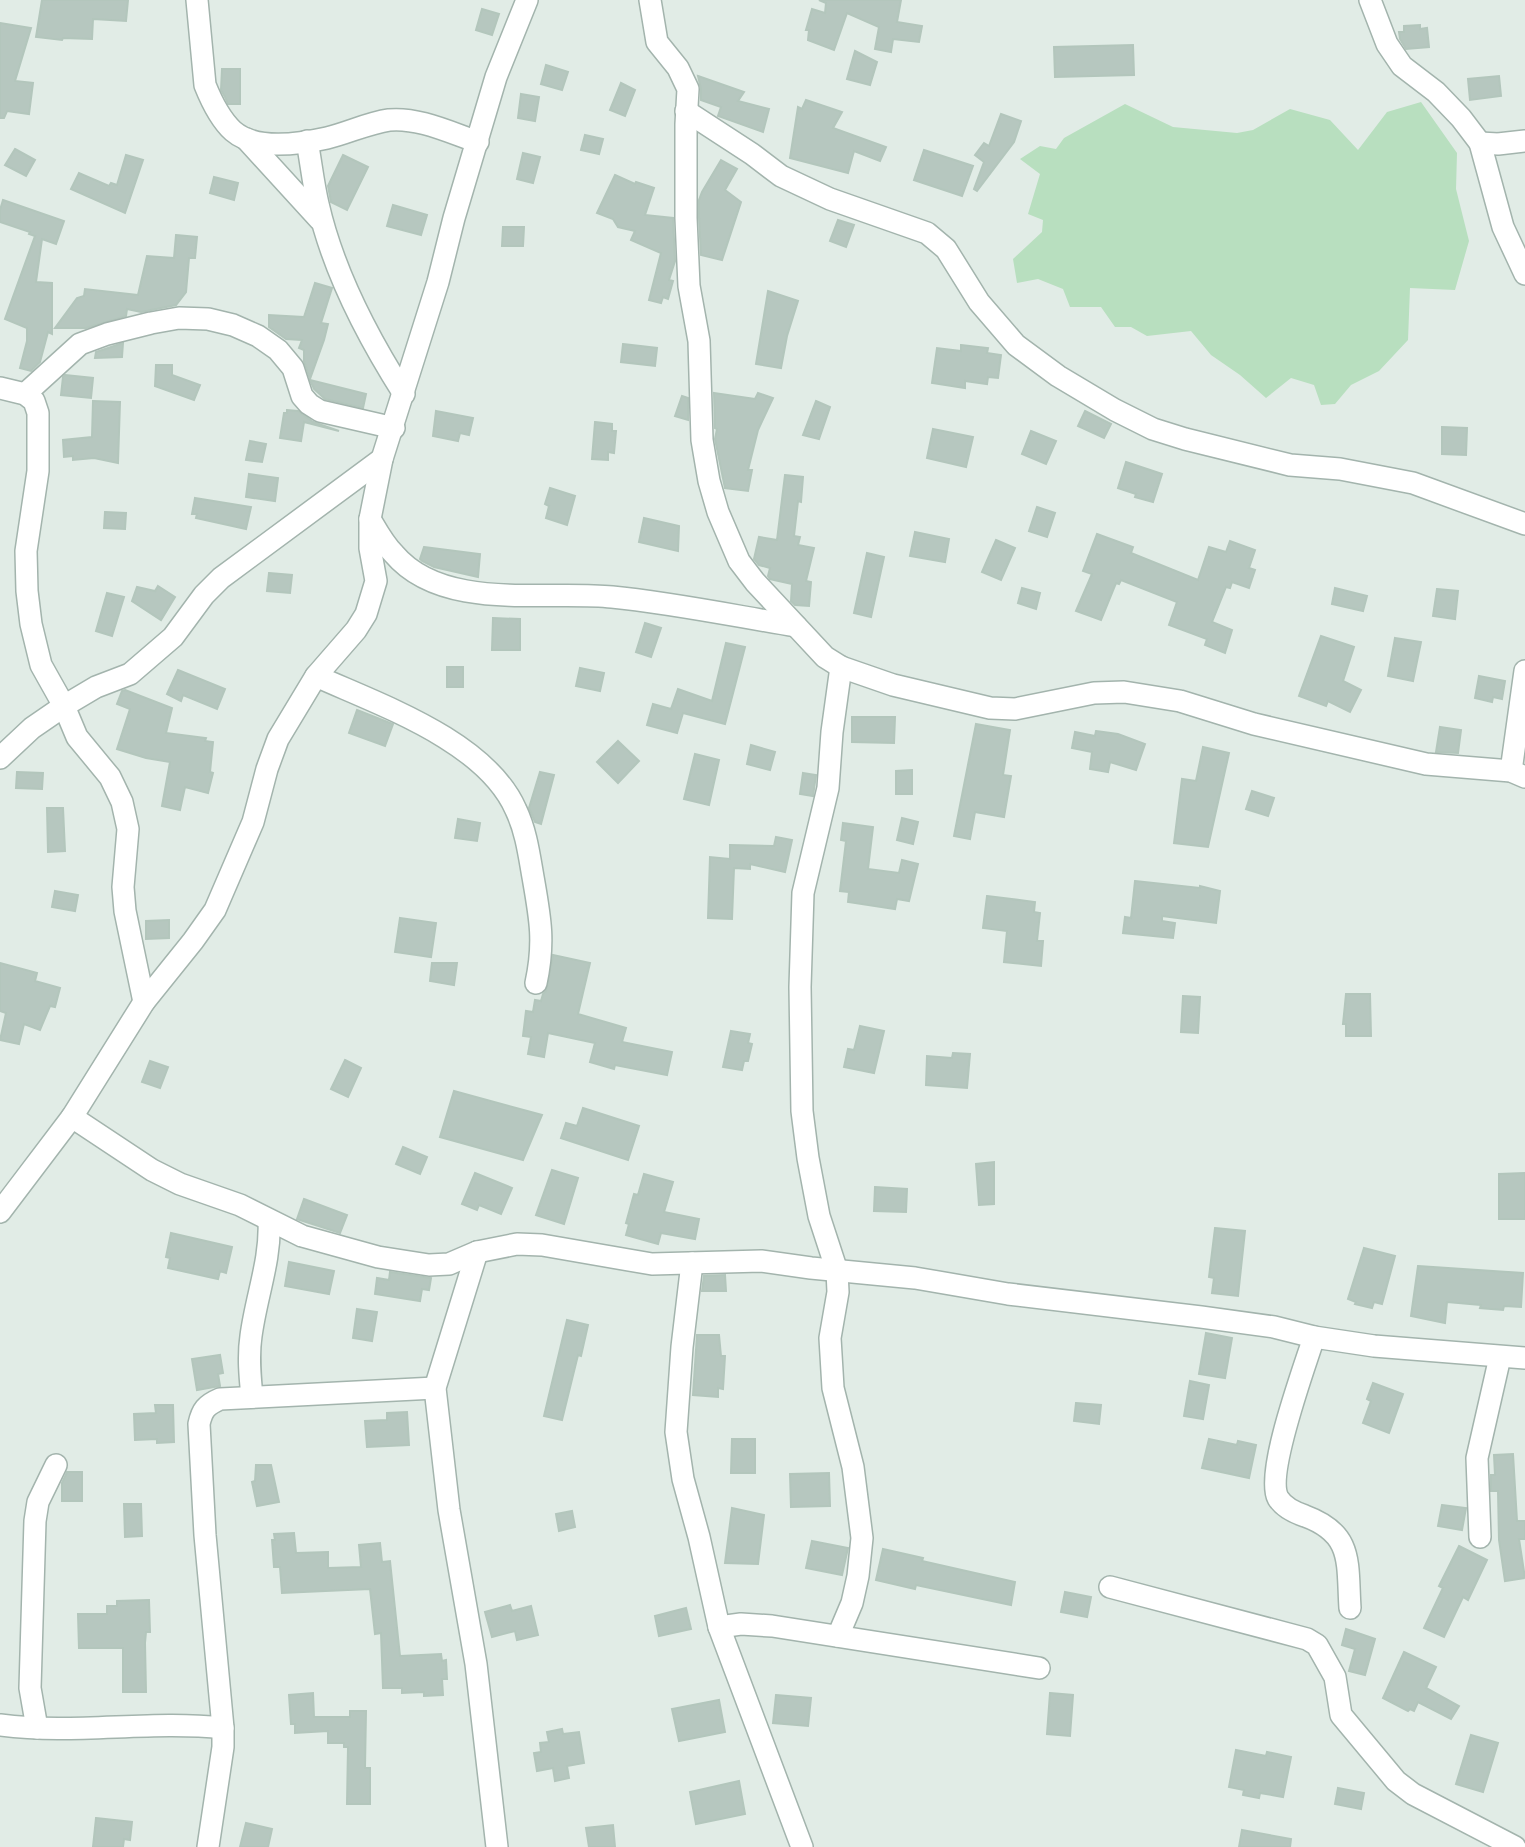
<svg xmlns="http://www.w3.org/2000/svg" width="1525" height="1847" viewBox="0 0 1525 1847" font-family="'Exo 2',sans-serif">
  <rect width="100%" height="100%" fill="#e1ece6"/>
  <polygon fill="#b8dfbf" points="1421,102 1457,153 1456,189 1469,241 1455,290 1410,288 1408,340 1379,371 1351,385 1335,404 1321,405 1314,385 1291,378 1266,398 1240,375 1211,355 1191,331 1147,336 1131,327 1115,327 1101,307 1070,307 1063,289 1038,279 1017,283 1013,259 1042,232 1043,220 1028,214 1040,174 1020,159 1040,146 1056,149 1064,138 1125,104 1173,127 1237,133 1253,130 1290,109 1330,120 1358,150 1387,112"/>
  <g fill="#b6c7bf" stroke="#b3c6bc" stroke-width="2">
    <polygon points="42,0 128,0 126,21 93,19 92,39 63,38 62,40 36,37"/>
    <polygon points="819,0 901,0 897,22 922,26 919,42 893,39 891,52 875,49 879,27 847,13 834,50 808,40 809,30 806,30 812,9 825,13 826,3"/>
    <polygon points="482,9 499,14 492,35 476,30"/>
    <polygon points="0,23 31,28 15,81 33,83 29,114 7,111 4,118 0,118"/>
    <polygon points="1420,25 1420,29 1427,28 1429,47 1406,49 1400,39 1399,32 1404,32 1404,26"/>
    <polygon points="1133,45 1134,75 1055,77 1054,47"/>
    <polygon points="855,51 877,62 870,85 847,79"/>
    <polygon points="546,65 568,72 562,90 541,84"/>
    <polygon points="222,69 240,69 240,104 228,104 225,97 221,90"/>
    <polygon points="698,76 744,92 738,101 769,109 763,132 718,116 721,107 701,100 701,89"/>
    <polygon points="1499,76 1501,96 1470,100 1468,79"/>
    <polygon points="621,83 635,90 625,116 610,110"/>
    <polygon points="521,94 539,97 535,121 518,118"/>
    <polygon points="806,100 842,112 833,128 886,147 880,161 854,151 848,173 790,158 798,107 802,109"/>
    <polygon points="1001,114 1021,121 1014,142 977,191 974,189 984,162 975,155 984,143 989,146"/>
    <polygon points="585,135 603,139 599,154 581,150"/>
    <polygon points="15,149 35,160 26,176 5,165"/>
    <polygon points="924,150 973,166 962,196 914,180"/>
    <polygon points="523,153 540,157 533,183 517,179"/>
    <polygon points="126,155 143,160 125,213 71,189 79,173 109,186 111,183 117,185"/>
    <polygon points="343,155 368,167 347,210 331,202 328,186"/>
    <polygon points="721,160 737,169 725,190 741,202 722,260 701,255 699,218 699,200 702,192"/>
    <polygon points="615,175 635,184 636,182 654,188 645,215 673,218 675,261 669,280 673,281 668,299 663,297 661,303 649,300 661,253 631,240 635,231 618,227 613,219 597,213"/>
    <polygon points="214,177 238,183 234,200 210,193"/>
    <polygon points="3,200 64,221 56,244 42,239 36,282 52,283 52,334 48,332 40,362 31,371 20,368 27,341 27,328 5,319 35,236 29,234 30,232 0,222 0,210"/>
    <polygon points="393,205 427,215 421,235 387,226"/>
    <polygon points="838,220 854,225 846,247 830,241"/>
    <polygon points="503,227 524,227 523,246 502,246"/>
    <polygon points="176,235 197,237 195,258 189,258 186,292 176,305 141,312 127,309 126,316 86,328 55,328 77,298 84,296 85,289 138,295 147,256 174,258"/>
    <polygon points="315,283 332,288 321,323 328,324 324,340 310,379 304,361 304,350 299,348 302,340 286,339 269,327 269,315 304,317"/>
    <polygon points="768,291 798,301 787,336 781,368 756,364"/>
    <polygon points="123,343 122,357 95,358 96,352"/>
    <polygon points="623,344 657,348 655,366 621,362"/>
    <polygon points="961,345 988,348 987,353 1001,355 998,378 988,377 987,384 965,381 965,388 932,383 937,348 961,351"/>
    <polygon points="156,365 172,365 172,375 200,385 194,400 155,386"/>
    <polygon points="65,375 93,378 91,398 61,395 63,377"/>
    <polygon points="310,380 366,394 363,408 325,399 314,389"/>
    <polygon points="714,393 755,399 758,393 773,398 758,430 748,470 752,470 748,491 725,488 715,439 717,429 715,428"/>
    <polygon points="682,396 688,398 688,420 675,416"/>
    <polygon points="93,401 120,402 118,463 94,458 73,460 73,456 64,457 63,440 92,437"/>
    <polygon points="816,401 830,407 819,439 803,435"/>
    <polygon points="287,410 298,411 313,422 339,431 304,422 301,441 280,438 284,413 287,413"/>
    <polygon points="436,411 473,418 469,435 460,433 458,441 433,436"/>
    <polygon points="1085,411 1111,424 1104,438 1078,426"/>
    <polygon points="595,422 612,424 612,431 616,431 614,453 608,452 608,460 592,459"/>
    <polygon points="1442,427 1467,428 1466,455 1442,454"/>
    <polygon points="933,429 973,437 966,467 927,458"/>
    <polygon points="1031,431 1056,441 1046,464 1022,454"/>
    <polygon points="250,441 266,444 262,462 246,460"/>
    <polygon points="1126,462 1162,474 1153,502 1135,497 1136,494 1118,488"/>
    <polygon points="249,474 278,478 275,501 246,497"/>
    <polygon points="785,475 803,477 801,502 798,501 794,536 800,537 798,545 814,548 806,581 811,582 809,606 795,605 791,601 792,584 770,579 768,576 770,568 759,565 754,559 759,537 777,540"/>
    <polygon points="550,488 575,496 567,525 546,518 549,506 545,504"/>
    <polygon points="195,498 251,507 246,529 196,518 197,514 192,514"/>
    <polygon points="1037,507 1055,513 1047,537 1029,531"/>
    <polygon points="105,512 126,513 125,529 104,528"/>
    <polygon points="644,518 679,526 678,551 639,542"/>
    <polygon points="915,532 949,539 945,562 910,556"/>
    <polygon points="1097,534 1133,547 1131,553 1198,580 1209,547 1226,552 1230,541 1255,550 1249,568 1255,570 1249,588 1232,582 1230,588 1226,587 1212,622 1232,630 1225,653 1205,645 1207,639 1169,625 1177,602 1121,580 1119,584 1116,583 1101,620 1076,611 1092,574 1083,571"/>
    <polygon points="996,540 1015,548 1001,580 982,572"/>
    <polygon points="424,547 480,554 478,577 434,567 422,561 420,559"/>
    <polygon points="867,553 884,557 871,617 854,613"/>
    <polygon points="269,573 292,575 290,593 267,591"/>
    <polygon points="158,586 175,597 161,620 132,601 137,587 155,591"/>
    <polygon points="1022,588 1040,593 1036,609 1018,603"/>
    <polygon points="1335,588 1367,596 1363,611 1332,604"/>
    <polygon points="1437,589 1458,591 1455,619 1433,616"/>
    <polygon points="107,593 124,597 112,636 96,631"/>
    <polygon points="493,618 520,619 520,650 492,650"/>
    <polygon points="645,623 661,628 651,657 636,652"/>
    <polygon points="1321,636 1354,647 1343,681 1361,690 1350,712 1328,701 1326,706 1299,696"/>
    <polygon points="1395,638 1421,642 1413,681 1388,676"/>
    <polygon points="726,643 745,647 725,724 683,713 677,733 647,725 653,704 671,709 678,689 712,701"/>
    <rect x="447" y="667" width="16" height="20"/>
    <polygon points="580,668 604,673 600,691 576,686"/>
    <polygon points="178,670 225,689 217,709 183,695 181,701 167,694"/>
    <polygon points="1479,676 1505,681 1502,699 1493,697 1492,702 1475,698"/>
    <polygon points="125,690 172,708 166,733 206,738 205,741 213,742 210,772 213,773 208,793 185,787 180,810 162,806 170,762 146,758 117,749 130,709 117,704 122,691"/>
    <polygon points="357,710 393,724 385,746 349,733"/>
    <polygon points="852,717 895,717 894,743 852,742"/>
    <polygon points="976,724 1010,730 1003,775 1011,776 1004,817 975,812 970,839 954,836"/>
    <polygon points="1440,727 1461,730 1458,753 1436,752"/>
    <polygon points="1096,731 1118,734 1145,744 1136,770 1110,762 1108,772 1090,769 1092,752 1072,748 1075,732 1095,736"/>
    <polygon points="618,741 639,761 618,783 597,762"/>
    <polygon points="751,745 775,752 770,770 747,764"/>
    <polygon points="1203,747 1229,753 1208,847 1174,843 1182,779 1196,781"/>
    <polygon points="695,754 719,760 709,805 684,799"/>
    <polygon points="912,770 912,794 896,794 896,771"/>
    <polygon points="17,772 43,773 42,789 16,788"/>
    <polygon points="540,772 554,775 541,824 535,822 529,808"/>
    <polygon points="803,773 816,775 813,796 800,794"/>
    <polygon points="1252,791 1274,798 1268,816 1246,809"/>
    <polygon points="47,808 63,808 65,851 48,852"/>
    <polygon points="902,818 918,822 913,844 897,840"/>
    <polygon points="458,819 480,823 477,841 455,838"/>
    <polygon points="843,823 873,827 868,869 899,873 902,860 918,864 909,901 897,899 895,909 848,902 849,892 840,891 846,841 841,840"/>
    <polygon points="776,837 792,840 785,872 750,864 750,869 734,868 732,919 708,918 710,857 730,859 730,845 774,846"/>
    <polygon points="1135,881 1200,888 1200,886 1220,891 1216,923 1162,916 1162,921 1175,923 1173,938 1123,933 1125,917 1131,918"/>
    <polygon points="55,891 78,895 75,911 52,907"/>
    <polygon points="987,896 1035,902 1034,912 1040,913 1037,941 1043,941 1041,966 1004,962 1007,931 983,928"/>
    <polygon points="400,918 436,923 431,957 395,952"/>
    <polygon points="169,920 169,938 146,939 146,921"/>
    <polygon points="553,955 590,963 578,1014 626,1028 622,1042 672,1052 667,1075 615,1065 614,1069 590,1062 595,1043 548,1033 544,1057 528,1054 531,1037 523,1036 526,1011 533,1012 535,1000 541,1001 543,994 546,991"/>
    <polygon points="0,963 37,973 35,981 60,988 55,1007 50,1006 40,1030 24,1024 19,1044 0,1040 6,1013 0,1011"/>
    <polygon points="432,963 457,963 454,985 430,981"/>
    <polygon points="1346,994 1370,994 1371,1036 1346,1036 1346,1024 1343,1024"/>
    <polygon points="1183,996 1200,997 1198,1033 1181,1032"/>
    <polygon points="860,1026 884,1031 874,1073 844,1067 848,1049 854,1050"/>
    <polygon points="731,1031 750,1034 748,1043 752,1044 748,1061 744,1061 742,1070 723,1067"/>
    <polygon points="953,1053 970,1054 967,1088 926,1085 927,1056 952,1058"/>
    <polygon points="345,1060 361,1068 348,1097 331,1089"/>
    <polygon points="150,1061 168,1067 160,1088 142,1082"/>
    <polygon points="454,1091 542,1115 523,1160 440,1137"/>
    <polygon points="583,1108 639,1126 628,1160 561,1138 566,1123 577,1126"/>
    <polygon points="403,1147 427,1157 420,1174 396,1164"/>
    <polygon points="994,1162 994,1204 979,1205 976,1164"/>
    <polygon points="552,1170 578,1178 564,1224 536,1215"/>
    <polygon points="475,1173 512,1188 501,1214 479,1205 477,1210 462,1204"/>
    <polygon points="1525,1173 1525,1219 1499,1219 1499,1174"/>
    <polygon points="644,1174 673,1182 664,1212 699,1219 695,1239 661,1233 658,1244 626,1235 629,1224 626,1223 634,1194 638,1195"/>
    <polygon points="875,1187 907,1189 906,1212 874,1211"/>
    <polygon points="304,1199 347,1215 340,1233 297,1219"/>
    <polygon points="1215,1228 1245,1231 1238,1296 1212,1293 1214,1278 1209,1277"/>
    <polygon points="171,1233 232,1247 226,1273 220,1271 218,1279 168,1268 170,1258 166,1257"/>
    <polygon points="1364,1248 1395,1256 1382,1304 1374,1302 1372,1308 1355,1304 1356,1302 1348,1299"/>
    <polygon points="289,1262 334,1271 329,1294 285,1286"/>
    <polygon points="1418,1266 1523,1273 1521,1307 1504,1306 1503,1310 1480,1308 1481,1305 1447,1302 1445,1323 1411,1316"/>
    <polygon points="390,1272 431,1278 429,1290 422,1289 420,1301 375,1294 377,1278 389,1280"/>
    <polygon points="725,1275 726,1291 702,1291 704,1276"/>
    <polygon points="357,1309 377,1312 372,1341 353,1338"/>
    <polygon points="567,1320 588,1325 581,1356 578,1355 562,1420 544,1416"/>
    <polygon points="1206,1333 1232,1338 1225,1378 1199,1374"/>
    <polygon points="697,1335 719,1335 721,1356 725,1356 723,1389 718,1388 718,1397 693,1395"/>
    <polygon points="220,1355 223,1373 218,1374 220,1386 197,1390 192,1359"/>
    <polygon points="1190,1381 1209,1385 1203,1419 1184,1416"/>
    <polygon points="1373,1383 1403,1394 1389,1433 1363,1423 1371,1401 1367,1399"/>
    <polygon points="1076,1403 1101,1405 1099,1424 1074,1421"/>
    <polygon points="155,1405 173,1405 174,1442 157,1443 157,1439 135,1440 134,1414 156,1413"/>
    <polygon points="407,1412 409,1445 367,1447 365,1421 387,1420 387,1413"/>
    <polygon points="732,1439 755,1439 755,1473 731,1473"/>
    <polygon points="1209,1439 1237,1445 1238,1441 1256,1445 1249,1478 1202,1468"/>
    <polygon points="1513,1454 1517,1521 1525,1521 1525,1539 1519,1539 1525,1578 1505,1581 1499,1540 1498,1491 1491,1491 1491,1475 1495,1475 1494,1455"/>
    <polygon points="256,1465 271,1465 279,1502 257,1506 252,1482 255,1481"/>
    <polygon points="67,1472 82,1472 82,1501 62,1501 62,1483"/>
    <polygon points="829,1473 830,1506 791,1507 790,1474"/>
    <polygon points="124,1504 141,1504 142,1536 125,1537"/>
    <polygon points="1442,1505 1466,1508 1462,1530 1438,1526"/>
    <polygon points="732,1508 764,1515 758,1564 725,1563"/>
    <polygon points="572,1511 575,1527 559,1531 556,1514"/>
    <polygon points="294,1533 296,1553 328,1552 328,1568 361,1567 359,1545 380,1543 382,1562 390,1561 400,1656 441,1654 442,1661 446,1660 447,1679 442,1679 443,1695 424,1696 424,1692 402,1693 402,1688 383,1688 381,1633 375,1634 370,1589 282,1593 280,1567 274,1567 272,1540 275,1540 274,1534"/>
    <polygon points="812,1541 848,1548 842,1575 806,1568"/>
    <polygon points="1459,1546 1487,1560 1468,1600 1463,1597 1444,1637 1424,1628 1443,1588 1439,1586"/>
    <polygon points="883,1549 923,1558 922,1561 1015,1582 1011,1605 916,1585 915,1589 876,1580"/>
    <polygon points="1065,1592 1091,1597 1087,1617 1061,1612"/>
    <polygon points="149,1600 150,1632 146,1632 145,1643 146,1692 123,1692 123,1648 79,1648 78,1614 107,1614 107,1606 117,1606 117,1601"/>
    <polygon points="510,1605 512,1611 531,1606 538,1635 517,1640 515,1631 492,1637 485,1612"/>
    <polygon points="686,1608 691,1629 659,1636 655,1616"/>
    <polygon points="1346,1629 1375,1639 1365,1675 1349,1671 1355,1649 1342,1645"/>
    <polygon points="1404,1652 1436,1667 1426,1688 1459,1706 1451,1719 1418,1702 1414,1711 1410,1709 1408,1711 1383,1698"/>
    <polygon points="313,1693 314,1717 350,1717 350,1711 366,1711 365,1768 370,1768 370,1804 347,1804 348,1747 344,1747 344,1743 328,1743 328,1731 295,1733 295,1724 291,1724 289,1695"/>
    <polygon points="1050,1693 1073,1695 1070,1736 1047,1734"/>
    <polygon points="776,1695 811,1698 808,1726 773,1723"/>
    <polygon points="719,1700 725,1732 679,1741 672,1709"/>
    <polygon points="562,1729 563,1734 579,1732 584,1763 567,1766 569,1778 555,1781 553,1768 537,1771 534,1753 541,1752 540,1743 549,1742 547,1732"/>
    <polygon points="1471,1735 1498,1743 1483,1792 1456,1784"/>
    <polygon points="1236,1750 1266,1756 1267,1752 1291,1757 1283,1797 1260,1793 1259,1798 1243,1795 1244,1790 1229,1787"/>
    <polygon points="739,1781 745,1814 696,1824 690,1792"/>
    <polygon points="1338,1788 1364,1793 1361,1809 1335,1804"/>
    <polygon points="96,1818 132,1822 130,1840 124,1839 123,1847 93,1847"/>
    <polygon points="246,1823 272,1829 268,1847 240,1847"/>
    <polygon points="613,1825 615,1847 589,1847 586,1828"/>
    <polygon points="1242,1830 1291,1839 1290,1847 1239,1847"/>
  </g>
  <g fill="none" stroke-linecap="round" stroke-linejoin="round">
    <defs>
      <g id="minor">
        <path d="M197,0l8,85c6,15 16,35 28,46 23,20 67,13 94,7 21,-5 41,-15 62,-18 29,-3 62,13 89,22"/>
        <polyline points="650,0 657,42 678,68 688,89 686,124 686,218 689,286 699,341 702,440 709,481 718,512 739,561 755,582 825,657 841,667 893,685 990,708 1015,709 1094,693 1124,692 1180,701 1254,724 1426,764 1511,771 1525,777"/>
        <polyline points="1370,0 1387,44 1402,66 1436,92 1461,118 1480,143 1503,227 1525,274"/>
        <polyline points="686,111 752,154 781,176 830,199 927,233 946,249 979,302 1016,345 1058,376 1115,410 1153,429 1185,439 1290,465 1340,469 1413,483 1525,524"/>
        <polyline points="246,139 320,220"/>
        <path d="M307,141c4,21 6,42 11,63 15,67 49,132 86,190"/>
        <polyline points="1480,143 1498,144 1525,141"/>
        <polyline points="0,388 25,394 34,401 38,413 38,471 26,551 27,591 31,624 41,665 64,706 77,737 110,777 122,802 128,829 123,887 125,911 144,1002"/>
        <polyline points="25,394 80,344 107,334 151,323 179,318 208,319 233,325 258,336 278,350 293,368 302,396 309,404 320,411 394,428"/>
        <path d="M370,519c7,12 14,25 24,35 49,58 153,36 218,43 61,6 123,19 184,29"/>
        <path d="M316,676c64,29 170,65 200,134 10,21 13,44 17,67 7,40 12,65 3,106"/>
        <polyline points="0,758 32,728 64,706 96,687 130,674 173,637 204,595 221,578 382,459"/>
        <polyline points="1511,771 1525,671"/>
        <polyline points="72,1117 152,1170 180,1184 240,1205 302,1236 378,1257 429,1265 449,1264 477,1252 517,1244 542,1245 652,1264 761,1261 811,1268 915,1278 1008,1294 1201,1317 1274,1327 1314,1337 1374,1346 1525,1358"/>
        <polyline points="0,1212 72,1117 144,1002 193,941 215,910 253,822 267,769 278,739 316,676 356,630 366,614 376,581 370,548 370,519 382,459 438,282 454,218 496,77 527,0"/>
        <polyline points="477,1252 435,1388 449,1510 476,1664 497,1847"/>
        <polyline points="692,1263 682,1347 676,1432 683,1479 699,1537 719,1627 802,1847"/>
        <path d="M1314,1337c-9,29 -49,136 -36,161 6,10 18,15 27,18 49,18 42,47 45,92"/>
        <path d="M252,1397c-2,-20 -4,-41 -1,-61 5,-39 20,-76 18,-115"/>
        <polyline points="1480,1537 1477,1458 1500,1357"/>
        <polyline points="1110,1587 1307,1639 1317,1645 1335,1677 1341,1715 1396,1781 1413,1794 1515,1847"/>
        <polyline points="719,1627 741,1624 772,1626 1039,1668"/>
        <polyline points="838,1636 852,1603 858,1576 862,1538 853,1467 833,1388 830,1338 838,1292 837,1271 819,1216 808,1158 802,1111 800,987 803,893 828,788 832,732 841,667"/>
        <path d="M0,1725c74,10 149,-5 223,3"/>
        <polyline points="37,1728 30,1688 35,1521 38,1502 56,1465"/>
        <path d="M208,1847l15,-100v-19l-18,-193 -6,-111c3,-14 7,-19 21,-25l215,-11"/>
      </g>
    </defs>
    <use href="#minor" stroke="#a3b4ad" stroke-width="24"/>
    <use href="#minor" stroke="#fff" stroke-width="21"/>
  </g>
</svg>
